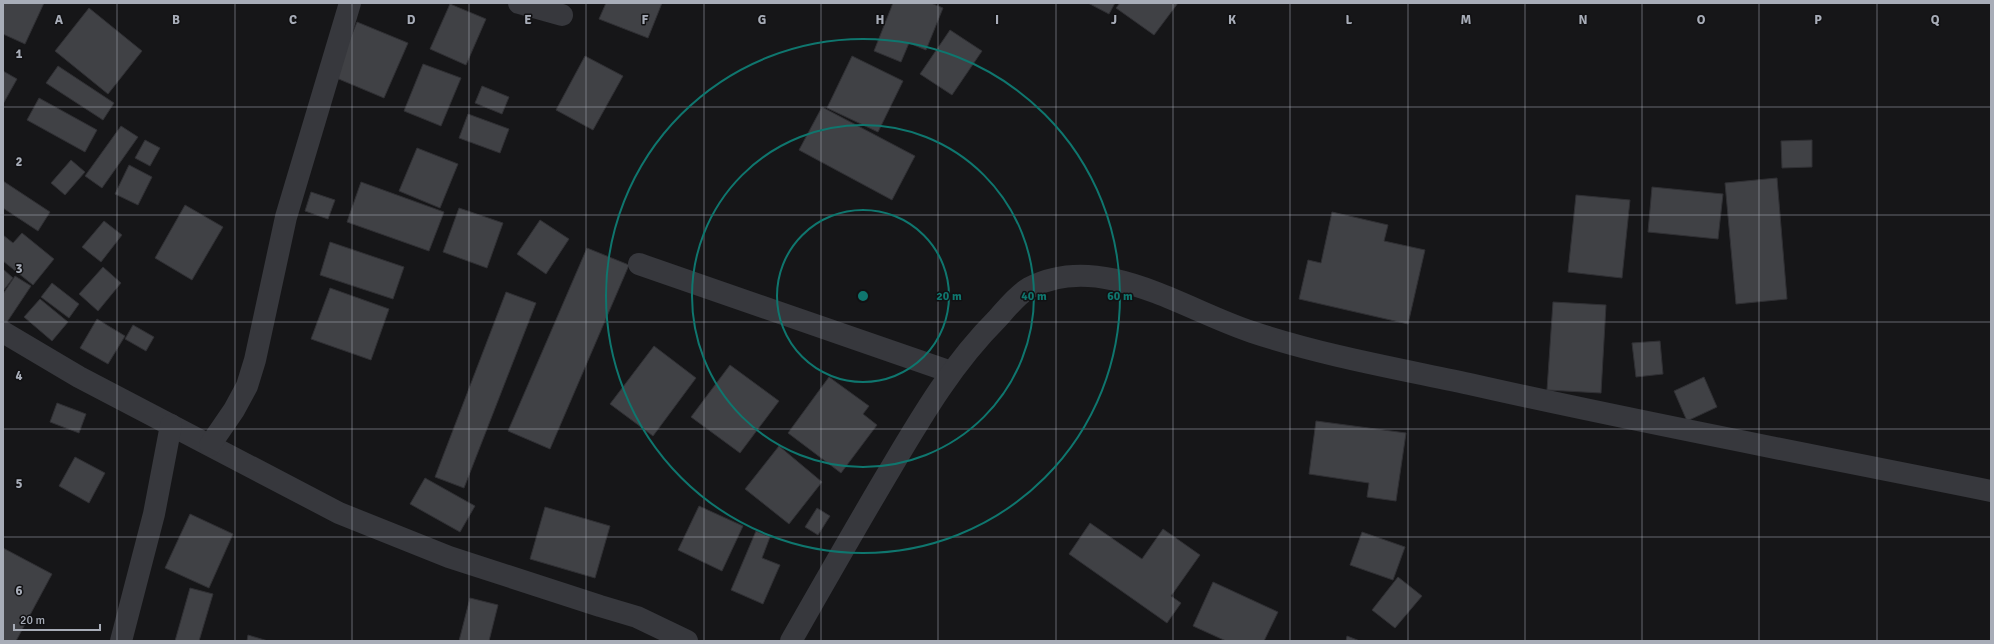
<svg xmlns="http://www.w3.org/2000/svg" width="1994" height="644" viewBox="0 0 1994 644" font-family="Signika,sans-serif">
  <rect width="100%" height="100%" fill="#161618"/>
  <g fill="#404145" stroke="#303034">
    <polygon points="3,3 44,3 25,44 3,34"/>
    <polygon points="606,3 662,3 648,38 599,19"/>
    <polygon points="893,3 931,3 943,8 926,50 909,43 901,62 874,51"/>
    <polygon points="1088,3 1115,3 1109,14"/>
    <polygon points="1120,3 1178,3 1154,35 1116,8"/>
    <polygon points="450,4 486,19 466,65 430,49"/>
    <polygon points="89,8 142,51 108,94 55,51"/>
    <polygon points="357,22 408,43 384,98 334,77"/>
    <polygon points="950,30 982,51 952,95 920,74"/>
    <polygon points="585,56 623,76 593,130 556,110"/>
    <polygon points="852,56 903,81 878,132 827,108"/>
    <polygon points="423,64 461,78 441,126 404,111"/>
    <polygon points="58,66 114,103 103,120 46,83"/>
    <polygon points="3,71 17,79 3,104"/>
    <polygon points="482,86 509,97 502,114 475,103"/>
    <polygon points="39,98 97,130 85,152 27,120"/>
    <polygon points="822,107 915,156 892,200 799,150"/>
    <polygon points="468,114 509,129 500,153 459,138"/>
    <polygon points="121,126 138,137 102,188 85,176"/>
    <polygon points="145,140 160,148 150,166 135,158"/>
    <polygon points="1812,140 1812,167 1782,168 1781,141"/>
    <polygon points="417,148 458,164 440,208 399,191"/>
    <polygon points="71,160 85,172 65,195 51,183"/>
    <polygon points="129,165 152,177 138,205 115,194"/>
    <polygon points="1777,178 1787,299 1736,304 1725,183"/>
    <polygon points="3,181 50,212 38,231 3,208"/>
    <polygon points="361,182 444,212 429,251 347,222"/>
    <polygon points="1652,187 1723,194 1718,239 1648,232"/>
    <polygon points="311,192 335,200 328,219 305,211"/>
    <polygon points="1576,195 1630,200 1622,278 1568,272"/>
    <polygon points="185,205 223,227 192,280 155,258"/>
    <polygon points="459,208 503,223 487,268 443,252"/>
    <polygon points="1332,212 1388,225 1384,241 1425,250 1408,324 1299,299 1308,260 1321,263"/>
    <polygon points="540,220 569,239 546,274 517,254"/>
    <polygon points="104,221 122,235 101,262 82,247"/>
    <polygon points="22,233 54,259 33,285 3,261 3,235 13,243"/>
    <polygon points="330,242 404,267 393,299 320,275"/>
    <polygon points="587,248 629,265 550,449 508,431"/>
    <polygon points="103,267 121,283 98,311 79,294"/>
    <polygon points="3,269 13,278 3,291"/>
    <polygon points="15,276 31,286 5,325 3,324 3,294"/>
    <polygon points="52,283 79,304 69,318 41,297"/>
    <polygon points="330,288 389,309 371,360 311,339"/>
    <polygon points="506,292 536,303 464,488 435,477"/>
    <polygon points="40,299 68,322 52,341 24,317"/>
    <polygon points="1553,302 1606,305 1601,393 1547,390"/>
    <polygon points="97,319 125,336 108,364 80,348"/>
    <polygon points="133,325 154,337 146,351 125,339"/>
    <polygon points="1660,341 1663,374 1636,377 1632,343"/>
    <polygon points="654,346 696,378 653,436 610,404"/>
    <polygon points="730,365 779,401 740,453 691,417"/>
    <polygon points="829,377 869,406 863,414 877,425 841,473 788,433"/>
    <polygon points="1704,377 1717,407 1687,421 1674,391"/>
    <polygon points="57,403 86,414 79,433 50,422"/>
    <polygon points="1316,421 1406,433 1396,501 1367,497 1369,483 1309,474"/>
    <polygon points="779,446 822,482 789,524 745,489"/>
    <polygon points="75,457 105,473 89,503 59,486"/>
    <polygon points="425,478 475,506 460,532 410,504"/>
    <polygon points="699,506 743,526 722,571 678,550"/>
    <polygon points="545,507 610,526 595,578 530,559"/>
    <polygon points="817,508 830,516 818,535 805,527"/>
    <polygon points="190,514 233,534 209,588 165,568"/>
    <polygon points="1090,523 1142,559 1163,529 1200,555 1171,596 1181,603 1167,623 1069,554"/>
    <polygon points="756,531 770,537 762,558 780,565 763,604 731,590"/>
    <polygon points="1362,532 1405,547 1393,580 1350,565"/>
    <polygon points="3,548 52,574 16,641 3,641"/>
    <polygon points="1398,577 1422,596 1395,628 1372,610"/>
    <polygon points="1213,582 1278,612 1264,641 1226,641 1193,626"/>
    <polygon points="190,588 213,594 199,641 175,641"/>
    <polygon points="470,598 498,605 489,641 459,641"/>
    <polygon points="248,635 268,641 247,641"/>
    <polygon points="1347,636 1360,641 1346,641"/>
  </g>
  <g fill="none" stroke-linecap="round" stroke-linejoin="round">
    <g stroke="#37383d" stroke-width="22">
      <polyline points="519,3 562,15"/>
      <polyline points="639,264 951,372"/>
      <polyline points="3,332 79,377 339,513 449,557 600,606 637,617 687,641"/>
      <polyline points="210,445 234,410 247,386 255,360 286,217 350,3"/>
      <polyline points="121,641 154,514 171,425"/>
      <path d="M791,641c33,-58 66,-116 100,-173 32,-54 62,-105 107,-150 9,-10 19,-23 31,-30 72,-38 155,22 223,44 72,24 148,37 222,53 172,39 345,71 517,106"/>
    </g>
  </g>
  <path fill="none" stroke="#a8adb8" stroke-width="1" stroke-opacity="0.55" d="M117,3v638M235,3v638M352,3v638M469,3v638M586,3v638M704,3v638M821,3v638M938,3v638M1056,3v638M1173,3v638M1290,3v638M1408,3v638M1525,3v638M1642,3v638M1759,3v638M1877,3v638M3,107h1988M3,215h1988M3,322h1988M3,429h1988M3,537h1988"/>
  <g fill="none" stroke="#0f766e" stroke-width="2">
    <circle cx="863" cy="296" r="86"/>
    <circle cx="863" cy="296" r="171"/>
    <circle cx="863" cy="296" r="257"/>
  </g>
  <g font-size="13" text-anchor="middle" font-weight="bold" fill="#a8adb8" stroke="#111113" stroke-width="3" stroke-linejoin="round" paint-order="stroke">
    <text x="59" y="24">A</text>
    <text x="176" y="24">B</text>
    <text x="293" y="24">C</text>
    <text x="411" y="24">D</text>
    <text x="528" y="24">E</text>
    <text x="645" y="24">F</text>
    <text x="762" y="24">G</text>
    <text x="880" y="24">H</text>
    <text x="997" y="24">I</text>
    <text x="1114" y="24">J</text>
    <text x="1232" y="24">K</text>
    <text x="1349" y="24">L</text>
    <text x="1466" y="24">M</text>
    <text x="1583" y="24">N</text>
    <text x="1701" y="24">O</text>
    <text x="1818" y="24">P</text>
    <text x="1935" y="24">Q</text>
    <text x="19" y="58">1</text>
    <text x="19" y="166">2</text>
    <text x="19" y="273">3</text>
    <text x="19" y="380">4</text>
    <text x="19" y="488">5</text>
    <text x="19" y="595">6</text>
  </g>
  <circle cx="863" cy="296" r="6" fill="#0f766e" stroke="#111113" stroke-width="2"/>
  <g font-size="12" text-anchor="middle" font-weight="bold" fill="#0f766e" stroke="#111113" stroke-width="3" stroke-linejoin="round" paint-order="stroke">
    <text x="949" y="300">20 m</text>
    <text x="1034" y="300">40 m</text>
    <text x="1120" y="300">60 m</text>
  </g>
  <rect width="1994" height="644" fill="none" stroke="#a8adb8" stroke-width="8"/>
  <path d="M14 624v6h86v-6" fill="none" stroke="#a8adb8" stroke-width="2"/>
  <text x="20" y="624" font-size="12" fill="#a8adb8" stroke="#111113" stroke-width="3" paint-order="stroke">20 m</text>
</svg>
